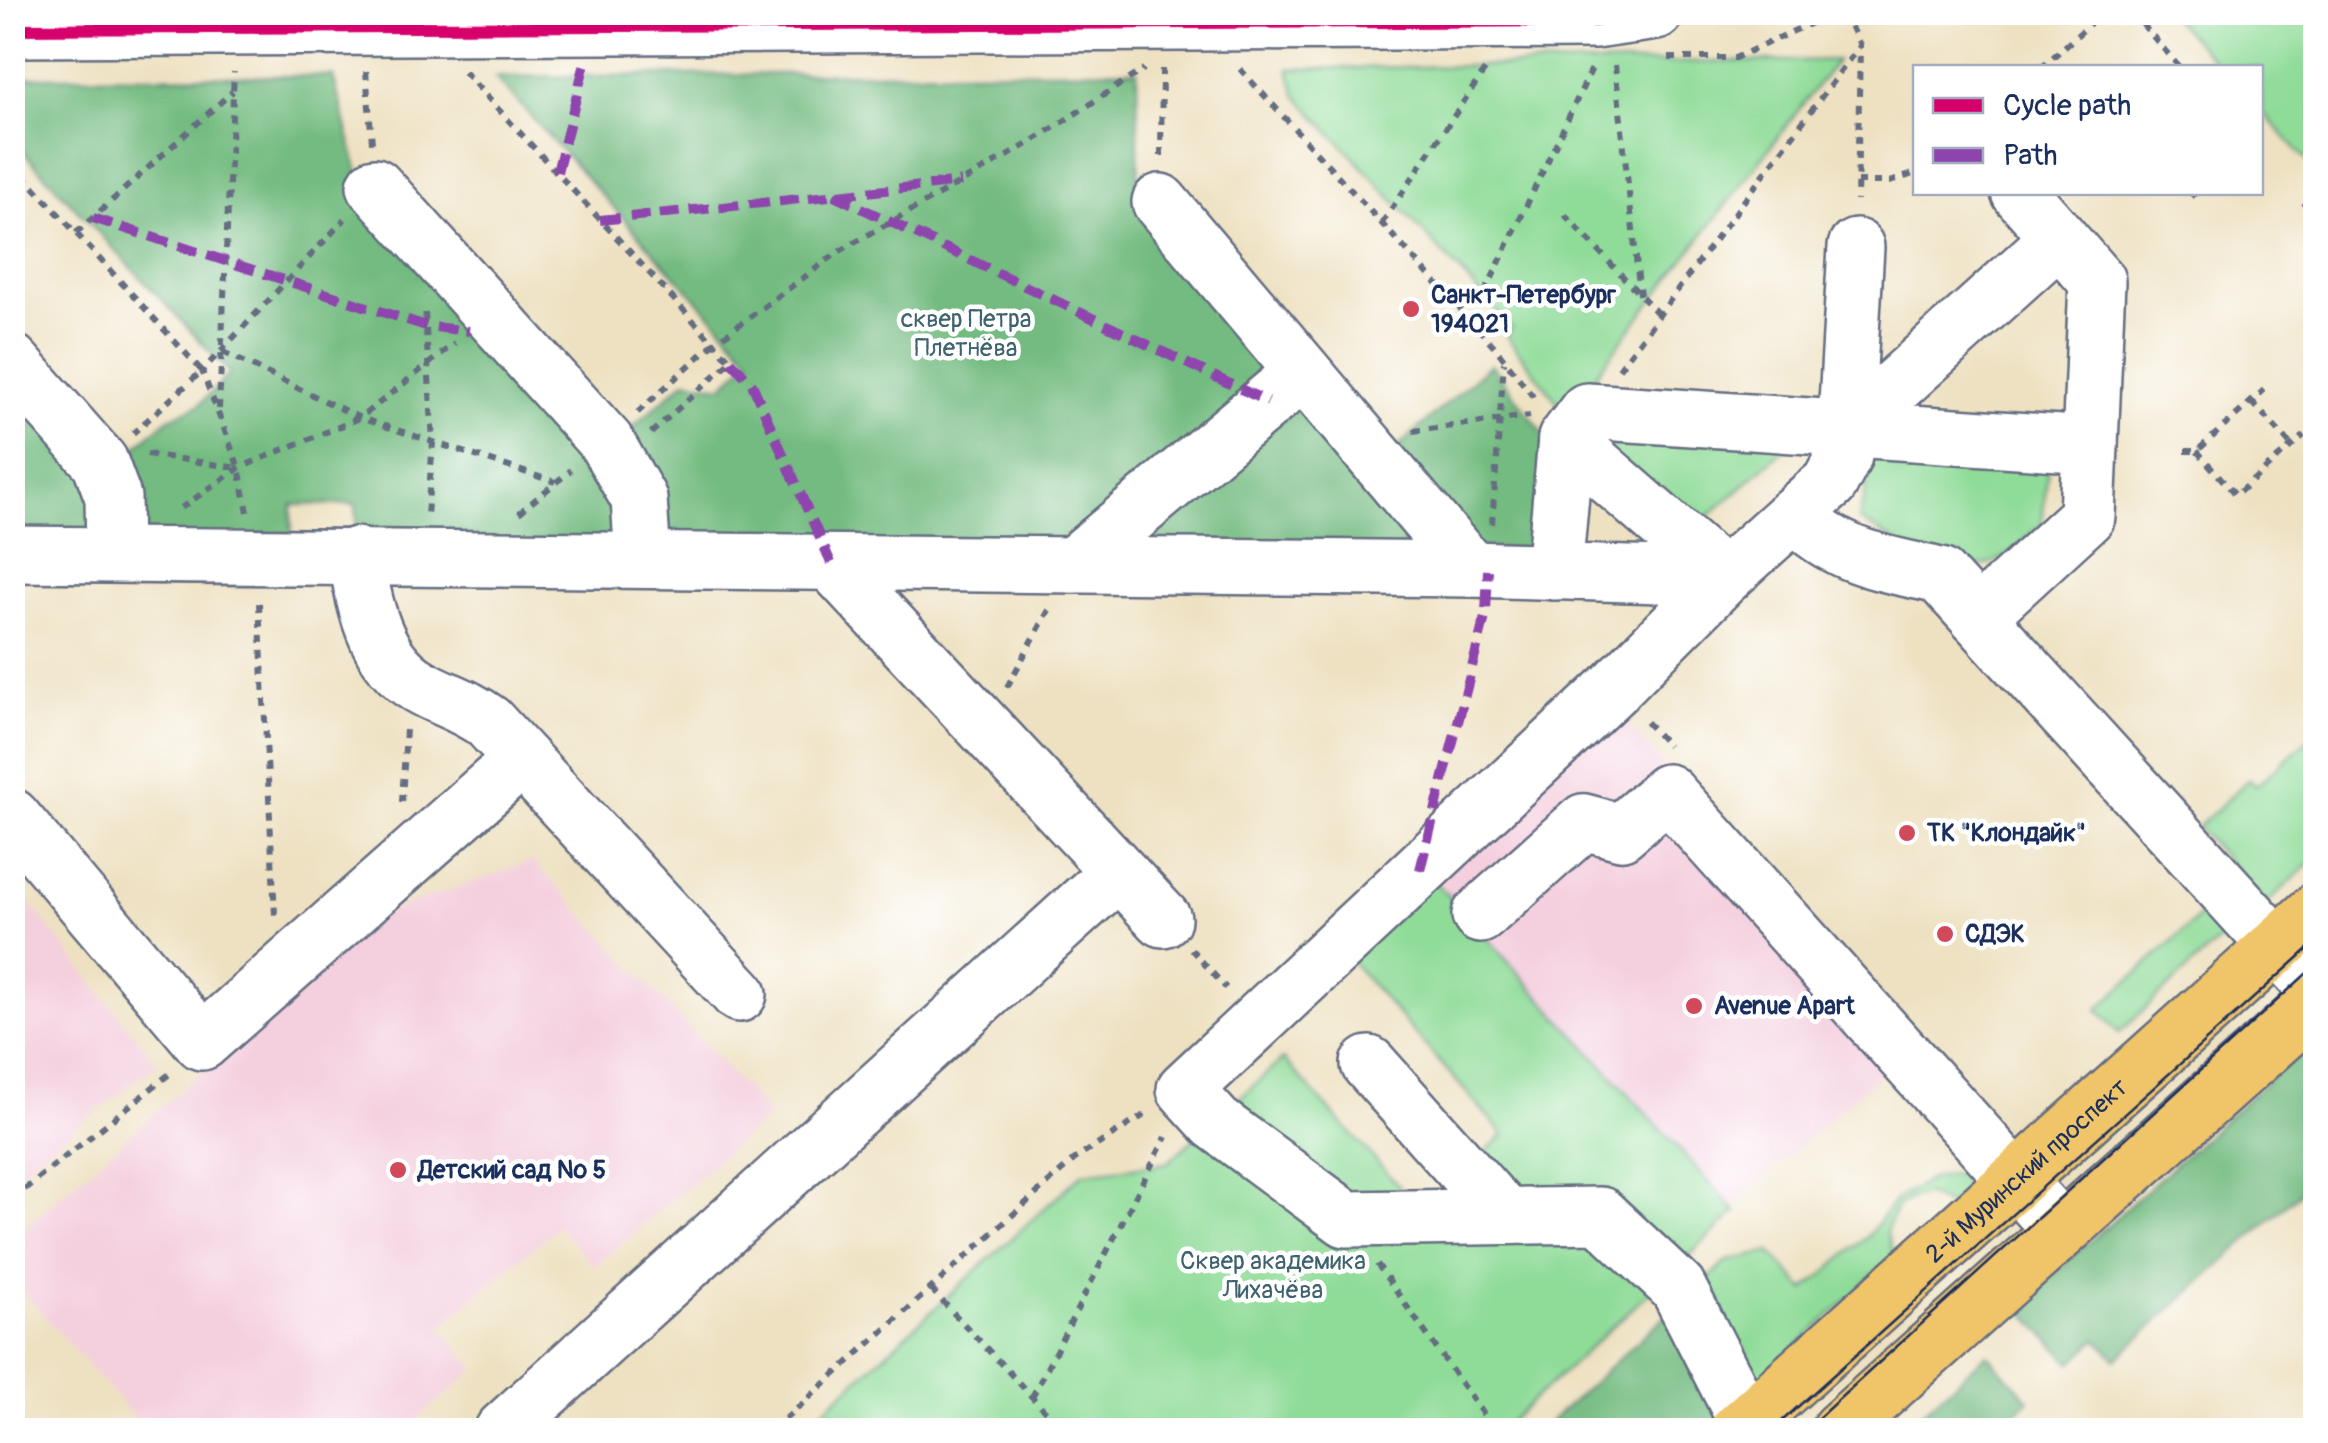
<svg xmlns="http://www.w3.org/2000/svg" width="2328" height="1443" viewBox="0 0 2328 1443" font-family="Pangolin,sans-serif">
  <rect width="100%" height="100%" fill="#fff"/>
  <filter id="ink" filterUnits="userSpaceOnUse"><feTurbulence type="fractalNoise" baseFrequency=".01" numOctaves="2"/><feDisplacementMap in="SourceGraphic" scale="20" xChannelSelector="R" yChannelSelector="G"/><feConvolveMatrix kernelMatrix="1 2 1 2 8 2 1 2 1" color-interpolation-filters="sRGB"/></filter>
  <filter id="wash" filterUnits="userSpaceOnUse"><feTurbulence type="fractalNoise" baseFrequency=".0048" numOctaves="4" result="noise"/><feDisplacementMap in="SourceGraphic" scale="40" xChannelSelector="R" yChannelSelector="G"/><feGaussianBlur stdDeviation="2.25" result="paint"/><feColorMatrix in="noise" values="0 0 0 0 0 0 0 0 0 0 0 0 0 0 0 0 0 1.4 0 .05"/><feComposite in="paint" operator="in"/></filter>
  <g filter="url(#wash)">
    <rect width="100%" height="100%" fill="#eee1c1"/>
    <g fill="#f4cfde">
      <polygon points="1614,709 1914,1043 1732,1207 1434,880"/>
      <polygon points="533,861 770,1115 594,1267 558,1226 440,1327 476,1369 405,1430 145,1430 13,1280 12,1239 379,915"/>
      <polygon points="13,883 158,1064 13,1176"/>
    </g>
    <g fill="#8fdb98" stroke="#55857b" stroke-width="2.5">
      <polygon points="2168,13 2315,13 2315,169 2261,111 2260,68 2220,67"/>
      <polygon points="1837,60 1566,413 1507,337 1512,328 1296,95 1289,69"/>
      <polygon points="1596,427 1796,438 1693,530 1586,441"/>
      <path d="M1874,450l175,7 -7,67c-12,10 -23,23 -36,32 -48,31 -106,-13 -147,-36z"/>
      <polygon points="2315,733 2315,859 2266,904 2197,827 2249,779 2256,786"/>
      <polygon points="1434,880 1736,1212 1501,1430 802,1430 1083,1173 1167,1163 1283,1059 1420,1209 1504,1135 1350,960"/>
      <polygon points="2214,903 2235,926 2119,1033 2098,1009"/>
      <polygon points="1971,1172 1985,1174 1950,1206 1924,1194 1898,1205 1886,1231 1894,1256 1754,1387 1696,1291 1727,1261 1771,1252 1805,1290 1868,1236 1894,1201 1932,1178"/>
    </g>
    <g fill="#73bb80" stroke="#47756f" stroke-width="2.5">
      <polygon points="1137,70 1139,206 1363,478 1491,364 1550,442 1537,549 357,544 356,504 292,505 291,543 13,540 12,382 98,480 169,418 198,406 230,373 13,141 13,77 333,76 366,201 600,456 686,380 722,386 751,359 495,77"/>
      <polygon points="2315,1038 2315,1179 2116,1359 2097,1339 2071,1363 2018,1306"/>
      <polygon points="1676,1306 1723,1416 1707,1430 1541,1430"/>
      <polygon points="1987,1354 2029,1400 2008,1420 2017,1430 1903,1430"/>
    </g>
  </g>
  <g filter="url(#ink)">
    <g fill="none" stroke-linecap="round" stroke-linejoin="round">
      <defs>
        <g id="minor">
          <polyline points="12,29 1594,21 1656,12"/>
          <polyline points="375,186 606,442 639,499 643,560"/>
          <polyline points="1160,202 1470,569"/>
          <polyline points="12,362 100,462 113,497 114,554"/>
          <polyline points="1849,428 2059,238"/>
          <polyline points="1566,439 1587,411 2090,445"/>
          <polyline points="1794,514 1830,483 1844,456 1856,247"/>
          <path d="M12,554l1458,15 254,8 70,-63c46,45 86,48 146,62l376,413"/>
          <path d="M356,555c8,47 17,104 63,131 24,14 45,18 69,36l251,272"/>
          <polyline points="831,563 1163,919"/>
          <polyline points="1073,565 1303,372"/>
          <polyline points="1554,572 1566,439 1724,577 1615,687 1185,1089 1216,1123 1346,1219 1600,1215 1678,1288 1737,1403 1751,1419"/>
          <polyline points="1977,617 2087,516 2097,281 2019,192"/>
          <polyline points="12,817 202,1042 522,759"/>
          <polyline points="1480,915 1584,822 1621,832 1667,792 2061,1230"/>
          <polyline points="1369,1064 1505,1216"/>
          <polyline points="503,1430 1118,872"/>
        </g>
        <g id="major">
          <path id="s1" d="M1738,1430l578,-519"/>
          <polyline points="1839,1430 2316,1003"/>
        </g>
      </defs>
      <use href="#minor" stroke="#656d81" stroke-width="60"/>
      <use href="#major" stroke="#656d81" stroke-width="60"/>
      <g stroke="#656d81" stroke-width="6" stroke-dasharray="8 8" stroke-linecap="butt">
        <polyline points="1843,12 1860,45 1857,201"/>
        <polyline points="2132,12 2180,68"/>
        <polyline points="1669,58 1735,58 1835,12"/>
        <polyline points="1615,65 1640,295"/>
        <polyline points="2041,68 2103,12"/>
        <polyline points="1240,69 1494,346 1538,403"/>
        <polyline points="366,71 372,143"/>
        <polyline points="464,72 714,343 637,413"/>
        <polyline points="1161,156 1162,69"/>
        <polyline points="12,163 202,371 133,433"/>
        <polyline points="1857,182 1890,182 1916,173"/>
        <polyline points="2191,197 2196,192"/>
        <polyline points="1565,215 1660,316"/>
        <polyline points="2315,219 2316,219"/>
        <polyline points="1382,223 1487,67"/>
        <polyline points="76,233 233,91"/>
        <polyline points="425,313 433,442 427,515"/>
        <polyline points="1471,322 1593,66"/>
        <polyline points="223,352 360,418 555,482"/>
        <polyline points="2307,352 2316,344"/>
        <polyline points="1619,369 1860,45"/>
        <polyline points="2252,402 2292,446"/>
        <polyline points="219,409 234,72"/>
        <polyline points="1413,431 1530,416"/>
        <polyline points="651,433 731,361 714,343 840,251 1030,143 1144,69"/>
        <polyline points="2185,451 2197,451 2264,390"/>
        <polyline points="2197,451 2236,495 2304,435"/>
        <polyline points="147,454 238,468"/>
        <polyline points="181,508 239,468 360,418 455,343"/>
        <polyline points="248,512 239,468 202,371 345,219"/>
        <polyline points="519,513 571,470"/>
        <polyline points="1492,524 1504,362"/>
        <polyline points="259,603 275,915"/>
        <polyline points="1007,687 1049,610"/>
        <polyline points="1646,722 1668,746"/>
        <polyline points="402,802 406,729"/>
        <polyline points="1191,949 1226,988"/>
        <polyline points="12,1199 172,1072"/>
        <polyline points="1377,1264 1494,1430"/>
        <polyline points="931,1289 1063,1430"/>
        <polyline points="1032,1397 1166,1137"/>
        <polyline points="773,1430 1075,1159 1149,1112"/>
      </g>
      <use href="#minor" stroke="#fff" stroke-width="55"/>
      <use href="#major" stroke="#f0c469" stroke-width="55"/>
      <g stroke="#1b2f5e" stroke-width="2.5">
        <polyline points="1772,1430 2316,942"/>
        <polyline points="1805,1430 2316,965"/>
      </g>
      <g stroke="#8e44ad" stroke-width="10" stroke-dasharray="20 10" stroke-linecap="butt">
        <polyline points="557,172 585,63"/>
        <polyline points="834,195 1268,402"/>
        <polyline points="2305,208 2316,197"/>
        <polyline points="93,218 426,326 469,331"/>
        <polyline points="600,220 961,182"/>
        <polyline points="731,361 752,384 831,563"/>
        <polyline points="1420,870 1486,613 1488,570"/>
      </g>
      <defs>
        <polyline id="cycleway" points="12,29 1594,21 1656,12"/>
      </defs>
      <use href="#cycleway" stroke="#fff" stroke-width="19"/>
      <use href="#cycleway" stroke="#d6006c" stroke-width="12"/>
    </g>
  </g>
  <g fill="#d1495b" stroke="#fff" stroke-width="4">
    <circle cx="1411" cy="309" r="10"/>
    <circle cx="1907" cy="833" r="10"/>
    <circle cx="1945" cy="934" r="10"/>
    <circle cx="1694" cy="1006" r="10"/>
    <circle cx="398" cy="1170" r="10"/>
  </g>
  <g text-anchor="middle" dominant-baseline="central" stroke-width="9" stroke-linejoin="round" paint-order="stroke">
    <g font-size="25" font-weight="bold" fill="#1b2f5e" stroke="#fff" text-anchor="start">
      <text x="1431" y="295">Санкт-Петербург<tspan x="1431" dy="29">194021</tspan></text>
      <text x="1927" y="833">ТК "Клондайк"</text>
      <text x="1965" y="934">СДЭК</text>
      <text x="1714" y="1006">Avenue Apart</text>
      <text x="418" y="1170">Детский сад № 5</text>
    </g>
    <g font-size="25" fill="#3e636f" stroke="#fff">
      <text x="966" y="319">сквер Петра<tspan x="966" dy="29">Плетнёва</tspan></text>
      <text x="1273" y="1261">Сквер академика<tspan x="1273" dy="29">Лихачёва</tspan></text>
    </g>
    <g font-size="25" fill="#1b2f5e" stroke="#fff">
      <text stroke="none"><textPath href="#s1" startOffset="388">2-й Муринский проспект</textPath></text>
    </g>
  </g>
  <rect width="2328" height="1443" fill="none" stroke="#fff" stroke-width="50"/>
  <rect x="1913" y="65" width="350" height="130" fill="#ffffff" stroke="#a4acbf" stroke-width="2.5"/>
  <rect x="1933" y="98" width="50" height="15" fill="#d6006c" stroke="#a4acbf" stroke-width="2.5"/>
  <text x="2003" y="115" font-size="30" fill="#1b2f5e">Cycle path</text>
  <rect x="1933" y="148" width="50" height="15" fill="#8e44ad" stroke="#a4acbf" stroke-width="2.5"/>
  <text x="2003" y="165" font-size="30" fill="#1b2f5e">Path</text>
</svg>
